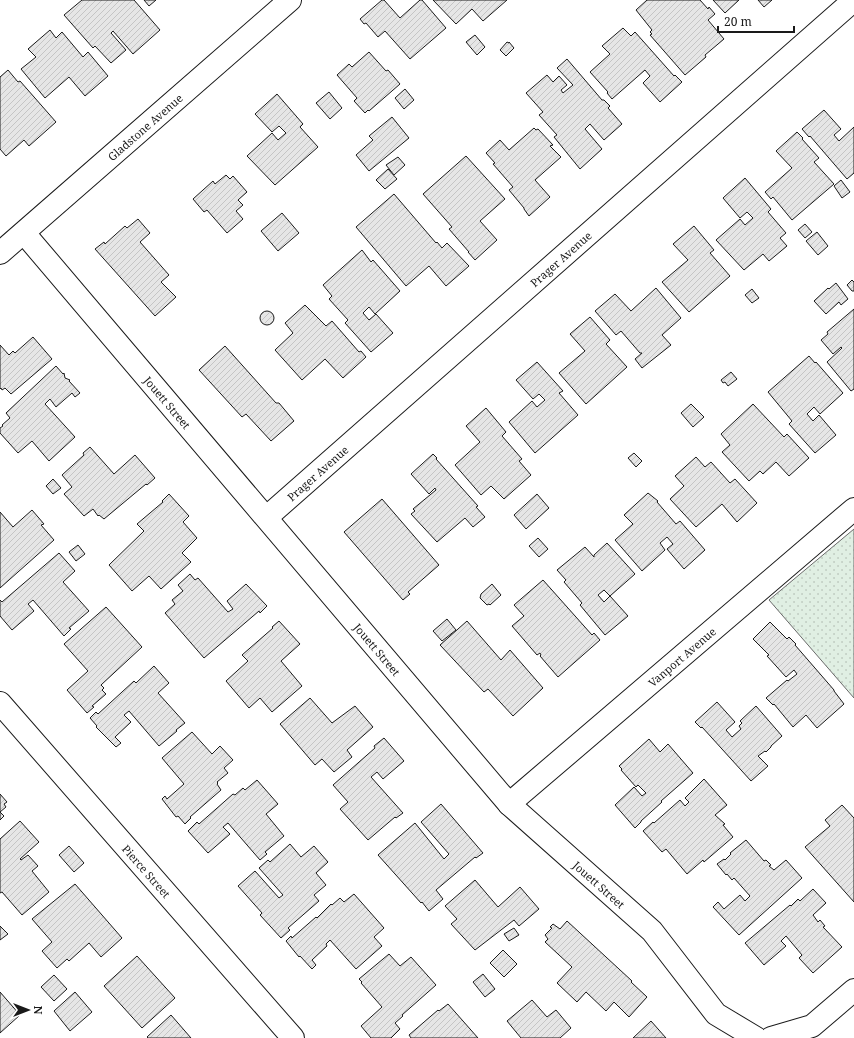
<svg xmlns="http://www.w3.org/2000/svg" width="854" height="1038" viewBox="0 0 854 1038" font-family="'Noto Serif',serif">
  <defs>
    <pattern id="grass-dots" width="8" height="8" patternUnits="userSpaceOnUse"><rect width="8" height="8" fill="#e0efe3"/><path d="M2 2h.1M6 6h.1" fill="none" stroke="#c0ccc2" stroke-width="1.8" stroke-linecap="round"/></pattern>
    <pattern id="building-hatch" width="6" height="6" patternUnits="userSpaceOnUse"><rect width="6" height="6" fill="#e6e6e6"/><path d="M-1 1l2-2M0 6l6-6M5 7l2-2" fill="none" stroke="#c5c5c5"/></pattern>
  </defs>
  <rect width="100%" height="100%" fill="#fff"/>
  <polygon fill="url(#grass-dots)" stroke="#6a6a6a" points="854,529 854,698 769,600"/>
  <g fill="url(#building-hatch)" stroke="#1a1a1a">
    <polygon points="82,0 134,0 160,30 133,54 113,31 111,33 126,50 111,63 95,46 93,48 64,15"/>
    <polygon points="144,0 156,0 149,6"/>
    <polygon points="382,0 384,0 400,18 420,0 422,0 446,28 410,59 385,31 378,37 366,23 364,24 360,19"/>
    <polygon points="433,0 507,0 483,21 472,9 456,24"/>
    <polygon points="647,0 700,0 708,9 709,7 715,14 708,20 724,39 705,55 706,57 685,75 650,35 652,34 650,32 652,30 636,10"/>
    <polygon points="713,0 739,0 725,13"/>
    <polygon points="758,0 772,0 764,7"/>
    <polygon points="623,28 631,36 635,32 674,76 675,75 682,82 660,102 643,83 650,76 645,70 612,99 607,93 608,92 590,72 610,54 602,46"/>
    <polygon points="50,30 56,38 62,32 83,57 88,52 108,76 85,96 69,77 45,98 21,69 36,57 28,49"/>
    <polygon points="475,35 485,47 477,55 466,42"/>
    <polygon points="507,42 509,43 509,42 514,48 506,56 500,50"/>
    <polygon points="369,52 386,71 388,70 400,84 369,111 368,110 365,113 354,101 357,98 337,75 349,64 352,67"/>
    <polygon points="567,59 602,100 604,100 610,106 608,108 622,124 604,140 590,124 585,129 602,149 580,169 554,137 557,135 539,115 543,112 526,93 547,75 553,82 559,76 567,85 561,90 563,93 573,85 557,68"/>
    <polygon points="8,70 18,82 20,81 56,122 29,146 24,140 6,156 0,149 0,77"/>
    <polygon points="405,89 414,100 404,109 395,98"/>
    <polygon points="329,92 342,108 330,119 316,103"/>
    <polygon points="277,94 303,124 300,127 318,147 275,185 247,156 272,133 278,140 286,133 279,126 272,132 255,114"/>
    <polygon points="824,110 841,129 834,135 839,141 854,127 854,173 847,179 810,136 809,137 802,129"/>
    <polygon points="392,117 409,138 369,171 356,155 373,140 369,136"/>
    <polygon points="534,128 536,130 538,129 553,145 550,146 561,157 535,180 550,197 529,216 524,209 524,208 509,190 513,187 493,164 495,163 486,153 500,140 509,150"/>
    <polygon points="797,132 803,138 802,139 819,158 814,162 834,184 792,220 773,197 771,199 765,192 792,168 776,151"/>
    <polygon points="466,156 505,199 480,221 497,240 475,260 468,252 469,252 449,229 452,227 423,194"/>
    <polygon points="398,157 405,165 394,175 386,165"/>
    <polygon points="388,169 397,179 385,189 376,180"/>
    <polygon points="226,175 230,179 233,176 247,192 238,200 243,205 236,211 243,219 227,233 207,210 204,212 193,199 213,181 215,184"/>
    <polygon points="745,178 771,209 768,212 786,233 780,238 787,246 769,261 763,254 744,270 716,240 740,219 745,225 753,218 747,212 740,218 723,198"/>
    <polygon points="841,180 850,192 842,198 834,186"/>
    <polygon points="394,194 436,243 437,242 442,248 447,243 469,266 446,286 429,266 406,286 356,227"/>
    <polygon points="282,213 299,233 278,251 261,231"/>
    <polygon points="138,219 150,233 140,242 169,275 161,282 176,297 155,316 95,249 104,242 105,244 125,226 127,228"/>
    <polygon points="805,224 812,232 805,238 798,230"/>
    <polygon points="694,226 714,250 710,253 730,276 689,312 662,282 688,260 673,244"/>
    <polygon points="817,232 828,246 818,255 806,241"/>
    <polygon points="362,250 371,262 373,260 400,291 375,314 369,307 363,313 369,320 376,314 393,333 371,352 345,323 348,320 329,299 332,296 323,285"/>
    <polygon points="852,280 854,282 854,291 852,291 847,285"/>
    <polygon points="836,283 848,299 841,305 839,302 826,314 814,301 828,288 829,289"/>
    <polygon points="656,288 681,318 662,335 671,345 642,368 635,359 642,353 640,353 621,331 616,335 595,311 615,294 631,311"/>
    <polygon points="752,289 759,298 752,303 745,295"/>
    <polygon points="305,305 326,326 332,321 359,352 361,351 366,357 343,378 325,359 302,380 275,350 293,333 285,323"/>
    <polygon points="854,309 854,389 851,391 827,362 842,348 841,347 833,354 821,340 828,334 827,332"/>
    <circle cx="267" cy="318" r="7"/>
    <polygon points="590,317 610,340 606,344 627,367 586,404 559,373 585,351 570,334"/>
    <polygon points="33,337 52,359 11,394 5,388 2,390 1,388 0,389 0,345 9,355 13,351 15,353"/>
    <polygon points="225,346 276,403 279,403 294,421 271,441 246,414 242,417 199,370"/>
    <polygon points="809,356 815,363 816,362 843,393 820,414 814,407 807,414 813,421 819,415 836,435 815,453 789,424 792,421 768,392"/>
    <polygon points="537,362 563,391 559,393 578,415 535,453 509,422 532,401 537,407 545,400 539,394 533,399 516,380"/>
    <polygon points="56,366 63,374 64,373 65,378 70,380 69,381 80,393 75,397 72,393 56,407 50,399 45,404 75,437 49,461 32,441 18,453 0,433 0,428 3,426 2,425 10,418 6,413"/>
    <polygon points="731,372 737,379 728,386 725,382 723,383 721,380"/>
    <polygon points="691,404 704,417 693,427 681,413"/>
    <polygon points="753,404 784,437 787,434 809,458 789,476 776,462 763,474 760,471 749,481 722,452 730,445 721,434"/>
    <polygon points="486,408 506,432 502,436 522,459 519,461 531,475 504,499 491,486 481,495 455,465 480,442 466,426"/>
    <polygon points="90,447 114,474 135,455 155,478 147,485 146,484 104,519 99,515 98,516 93,509 84,516 64,494 72,487 62,475 84,455 83,453"/>
    <polygon points="634,453 642,461 636,467 628,458"/>
    <polygon points="433,454 437,458 436,459 478,506 476,507 485,517 473,527 465,518 437,542 411,514 415,511 413,509 436,490 435,488 429,494 411,474"/>
    <polygon points="696,457 705,467 711,462 730,483 735,479 757,503 737,522 722,504 696,527 670,499 684,486 675,476"/>
    <polygon points="53,479 61,488 53,494 46,486"/>
    <polygon points="648,493 658,501 657,502 676,524 680,521 705,550 684,569 667,549 673,544 667,537 660,543 665,550 642,571 615,540 633,524 624,515"/>
    <polygon points="169,494 189,516 183,522 197,538 182,553 191,562 161,589 149,576 132,591 109,565 144,531 137,524 163,502 162,501"/>
    <polygon points="537,494 549,508 526,529 514,515"/>
    <polygon points="382,499 439,565 408,592 410,594 403,600 344,532"/>
    <polygon points="32,510 44,524 41,525 54,540 0,588 0,512 13,527"/>
    <polygon points="538,538 548,549 539,557 529,546"/>
    <polygon points="607,543 635,574 610,596 604,590 598,595 604,602 610,596 628,616 605,635 580,605 582,603 564,582 566,580 557,570 585,547 594,557 594,555"/>
    <polygon points="78,545 85,554 76,561 69,552"/>
    <polygon points="59,553 75,571 63,582 89,611 69,628 71,629 64,636 33,600 28,604 34,611 12,630 0,616 0,600 2,602"/>
    <polygon points="190,574 195,580 198,578 228,612 233,609 227,601 246,584 267,606 260,613 259,611 204,658 165,613 175,604 172,600 183,591 178,585"/>
    <polygon points="543,580 592,635 594,633 600,640 558,677 540,656 541,655 540,653 537,655 512,626 524,616 514,605"/>
    <polygon points="492,584 501,595 490,605 489,604 487,605 480,598 481,594"/>
    <polygon points="106,607 142,647 101,685 104,688 102,690 106,694 92,706 94,707 87,713 67,690 88,671 64,644"/>
    <polygon points="447,619 456,630 442,641 433,631"/>
    <polygon points="279,621 300,644 281,661 302,686 272,712 260,698 249,708 226,681 248,661 242,655 273,628 272,627"/>
    <polygon points="467,621 501,660 510,650 543,688 513,716 488,689 484,692 440,645"/>
    <polygon points="770,622 787,639 789,637 796,644 795,645 834,690 834,691 844,704 817,728 806,715 793,727 774,704 773,705 766,698 787,680 788,681 797,674 794,670 786,677 767,656 769,655 753,639"/>
    <polygon points="154,666 169,683 158,693 185,723 176,730 177,731 159,746 129,711 124,715 131,722 115,737 121,743 116,747 96,727 97,726 90,718 96,712 98,714 134,681 136,683"/>
    <polygon points="310,698 332,723 355,706 373,727 347,750 352,757 334,772 322,759 315,765 280,724"/>
    <polygon points="717,702 735,722 726,730 732,737 741,729 739,726 742,723 740,721 756,706 782,736 771,746 771,747 766,752 765,751 758,756 768,766 751,781 702,727 701,728 695,722"/>
    <polygon points="192,732 212,754 220,746 233,760 224,768 228,773 217,782 218,783 217,784 221,790 190,817 191,818 185,824 178,816 176,817 162,799 165,796 167,799 184,784 162,758"/>
    <polygon points="384,738 404,761 383,779 377,772 371,777 403,813 396,818 395,817 368,840 340,809 348,802 333,785 375,748 374,746"/>
    <polygon points="649,739 660,752 668,744 693,773 661,801 662,802 641,821 641,822 635,828 615,805 634,787 642,796 646,793 638,785 636,787 621,770 622,769 619,766"/>
    <polygon points="704,779 727,805 715,815 725,824 723,825 733,837 704,862 703,860 687,874 666,849 662,852 643,831 653,822 654,823 680,800 685,806 689,802 685,798"/>
    <polygon points="257,780 278,804 266,814 284,836 265,852 267,854 260,860 228,823 223,827 230,834 208,853 188,831 197,822 199,824 233,794 235,795 243,788 245,790"/>
    <polygon points="0,794 7,802 4,804 6,807 0,812 4,816 0,820"/>
    <polygon points="441,804 483,853 476,858 475,857 436,890 443,899 429,911 422,902 421,903 378,855 415,823 444,859 449,854 421,822"/>
    <polygon points="842,805 854,818 854,902 805,847 830,826 825,820"/>
    <polygon points="20,821 39,842 20,859 21,860 28,855 38,866 32,871 49,892 22,915 2,892 0,893 0,839"/>
    <polygon points="746,840 764,861 766,860 771,865 769,866 774,870 786,860 802,878 739,935 713,907 718,902 724,909 740,895 745,901 750,896 734,878 732,880 727,874 726,875 717,864 724,859 725,860 731,854 730,853"/>
    <polygon points="290,844 301,857 314,846 328,862 316,873 326,885 314,895 319,901 288,928 290,930 281,938 260,915 262,913 238,886 255,871 279,898 283,895 259,868 268,860 270,862"/>
    <polygon points="69,846 84,863 74,872 59,855"/>
    <polygon points="475,880 498,907 520,887 539,909 519,926 514,920 475,950 451,924 457,919 445,906"/>
    <polygon points="75,884 122,938 101,957 89,943 69,961 67,959 57,968 42,951 52,942 32,919"/>
    <polygon points="813,889 826,903 813,915 818,922 820,920 825,926 823,927 842,947 813,973 799,958 802,955 786,936 781,941 786,946 764,965 745,943 790,905 791,906 798,899 800,901"/>
    <polygon points="354,894 384,928 374,937 382,946 356,969 330,940 326,944 327,946 312,960 316,965 312,969 300,956 299,957 286,941 291,936 292,938 316,917 317,918 331,904 332,905 340,898 344,902"/>
    <polygon points="567,921 632,981 631,982 647,997 629,1017 614,1002 606,1011 586,992 577,1002 557,983 572,967 545,942 548,939 545,935 552,928 550,927 553,924 560,929"/>
    <polygon points="0,926 8,934 0,940"/>
    <polygon points="514,928 519,935 509,941 504,934"/>
    <polygon points="503,950 517,964 504,977 490,963"/>
    <polygon points="389,954 400,966 411,957 436,985 402,1015 403,1016 395,1023 400,1029 391,1038 371,1038 361,1026 382,1007 361,983 362,982 359,979"/>
    <polygon points="137,956 175,998 142,1028 104,986"/>
    <polygon points="483,974 495,989 485,997 473,982"/>
    <polygon points="54,975 67,989 54,1001 41,987"/>
    <polygon points="0,992 20,1015 0,1033"/>
    <polygon points="75,992 92,1012 70,1031 54,1011"/>
    <polygon points="532,1000 547,1017 556,1010 571,1028 560,1038 521,1038 507,1021"/>
    <polygon points="448,1004 478,1038 411,1038 409,1035 438,1010 439,1011"/>
    <polygon points="171,1015 191,1038 148,1038 147,1037"/>
    <polygon points="651,1021 666,1038 633,1038"/>
  </g>
  <g fill="none" stroke-linecap="round" stroke-linejoin="round">
    <defs>
      <g id="minor">
        <path id="s1" d="M24,233l485,571 143,127 64,83 40,24"/>
        <path id="s2" d="M0,253l290,-253"/>
        <path id="s3" d="M267,517l587,-517"/>
        <path id="s4" d="M0,703l293,335"/>
        <path id="s5" d="M509,804l345,-295"/>
        <polyline points="771,1038 812,1026 854,990"/>
      </g>
    </defs>
    <use href="#minor" stroke="#1a1a1a" stroke-width="24"/>
    <use href="#minor" stroke="#fff" stroke-width="22"/>
  </g>
  <g text-anchor="middle" dominant-baseline="central" stroke-width="3" stroke-linejoin="round" paint-order="stroke">
    <g font-size="11" fill="#1a1a1a" stroke="#fff">
      <text stroke="none"><textPath href="#s2" startOffset="192">Gladstone Avenue</textPath></text>
      <text stroke="none"><textPath href="#s3" startOffset="391">Prager Avenue</textPath></text>
      <text stroke="none"><textPath href="#s1" startOffset="222">Jouett Street</textPath></text>
      <text stroke="none"><textPath href="#s3" startOffset="67">Prager Avenue</textPath></text>
      <text stroke="none"><textPath href="#s1" startOffset="546">Jouett Street</textPath></text>
      <text stroke="none"><textPath href="#s5" startOffset="227">Vanport Avenue</textPath></text>
      <text stroke="none"><textPath href="#s4" startOffset="223">Pierce Street</textPath></text>
      <text stroke="none"><textPath href="#s1" startOffset="870">Jouett Street</textPath></text>
    </g>
  </g>
  <g transform="translate(28 1010) rotate(90)" stroke="#ffffff" stroke-width="3" paint-order="stroke">
  <path d="M0-3L7 15L0 10L-7 15Z" fill="#1a1a1a"/>
  <text y="-6" font-size="11" font-weight="bold" text-anchor="middle" fill="#1a1a1a">N</text>
  </g>
  <path d="M718 26v6h76v-6" fill="none" stroke="#1a1a1a" stroke-width="2"/>
  <text x="724" y="26" font-size="12" fill="#1a1a1a" stroke="#ffffff" stroke-width="3" paint-order="stroke">20 m</text>
</svg>
